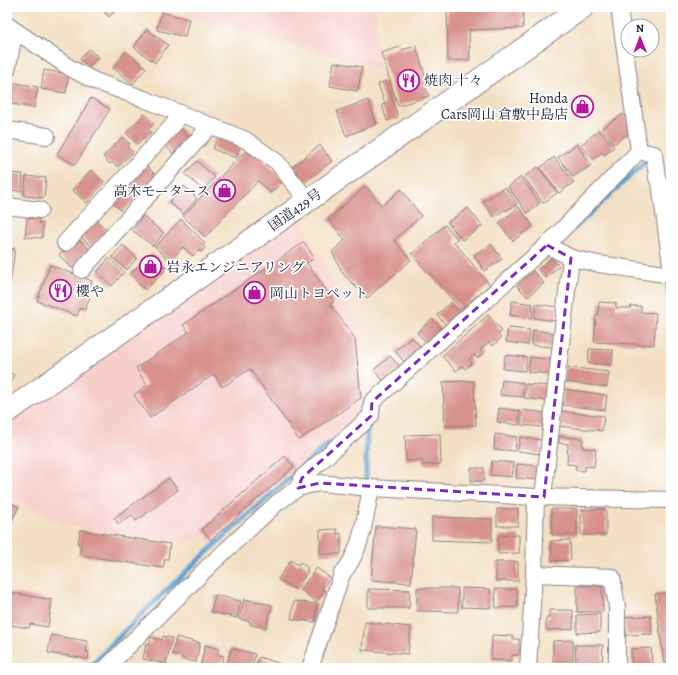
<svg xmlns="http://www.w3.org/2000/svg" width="678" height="675" viewBox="0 0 678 675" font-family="Alegreya,'Noto Serif JP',serif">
  <rect width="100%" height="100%" fill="#fff"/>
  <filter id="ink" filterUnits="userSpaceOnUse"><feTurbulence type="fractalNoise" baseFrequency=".025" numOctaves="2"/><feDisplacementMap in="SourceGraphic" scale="8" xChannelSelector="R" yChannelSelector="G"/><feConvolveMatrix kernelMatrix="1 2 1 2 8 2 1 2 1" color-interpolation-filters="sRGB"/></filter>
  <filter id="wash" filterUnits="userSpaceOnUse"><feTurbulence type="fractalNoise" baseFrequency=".012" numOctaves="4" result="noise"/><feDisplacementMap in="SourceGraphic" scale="16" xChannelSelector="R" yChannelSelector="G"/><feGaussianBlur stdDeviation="0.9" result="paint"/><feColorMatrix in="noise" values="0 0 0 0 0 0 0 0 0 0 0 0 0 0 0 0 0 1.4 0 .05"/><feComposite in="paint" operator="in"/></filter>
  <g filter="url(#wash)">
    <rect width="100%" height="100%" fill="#f3e0c4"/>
    <g fill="#f7d0cc">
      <polygon points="186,7 376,7 378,68 189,16"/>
      <polygon points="297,214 332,279 347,303 360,336 368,386 368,407 212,545 201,533 190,543 63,525 7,494 7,421"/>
    </g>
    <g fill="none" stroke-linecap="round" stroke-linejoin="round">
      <g stroke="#5da1d1" stroke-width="5">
        <polyline points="639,96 647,150"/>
        <polyline points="575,228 649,158"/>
        <polyline points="666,277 671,313"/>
        <polyline points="366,478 367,426"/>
        <path d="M89,668c75,-80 157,-151 239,-224"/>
      </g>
    </g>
    <g id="blocks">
      <g fill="#d7908b">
        <polygon points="100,7 120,7 109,17"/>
        <polygon points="475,7 523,7 523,28 469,30 470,60 448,61 447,8"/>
        <polygon points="161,12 189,19 185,37 157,30"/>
        <polygon points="147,29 168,45 155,63 134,47"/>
        <polygon points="416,46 428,85 425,86 429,96 398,106 381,53 400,47 402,50"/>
        <polygon points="89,49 98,57 89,67 80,59"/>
        <polygon points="126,51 146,68 133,84 113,68"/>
        <polygon points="334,62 362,67 358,91 330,86"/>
        <polygon points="44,70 69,74 66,93 41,89"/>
        <polygon points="386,81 398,117 387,121 382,105 385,104 378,84"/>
        <polygon points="11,82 38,87 34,108 7,103"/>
        <polygon points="91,98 110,109 75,165 57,154"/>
        <polygon points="368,100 377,124 346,136 337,111"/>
        <polygon points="144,114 154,123 148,130 151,132 145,139 144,137 137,144 126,133"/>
        <polygon points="623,114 634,130 613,144 602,128"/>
        <polygon points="179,127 190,138 173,154 163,143"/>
        <polygon points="599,130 614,147 604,155 602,152 593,159 581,145"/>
        <polygon points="219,134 242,142 236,158 213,149"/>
        <polygon points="122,137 130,144 127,147 133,152 118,167 112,162 110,164 103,157"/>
        <polygon points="577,144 591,165 573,177 558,157"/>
        <polygon points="320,145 332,161 304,183 292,167"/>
        <polygon points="249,147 284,180 271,193 258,181 205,237 183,216"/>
        <polygon points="554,157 574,182 559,193 540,168"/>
        <polygon points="197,161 215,177 203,190 185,174"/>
        <polygon points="144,163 157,176 141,192 128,180"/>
        <polygon points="538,167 557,193 543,203 524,177"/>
        <polygon points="91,170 104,182 87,203 72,190"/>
        <polygon points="7,173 23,174 22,191 7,190"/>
        <polygon points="26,176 46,178 44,198 24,196"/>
        <polygon points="521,177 540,203 527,213 508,187"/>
        <polygon points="127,185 138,195 123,212 111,202"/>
        <polygon points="184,186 197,198 183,214 169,202"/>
        <polygon points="366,186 382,206 401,189 421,216 394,240 411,260 367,298 344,275 332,252 345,240 328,219"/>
        <polygon points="505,187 517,204 506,211 505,209 494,217 483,202"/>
        <polygon points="519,207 533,226 513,241 499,223"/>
        <polygon points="468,208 482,226 462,240 448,222"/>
        <polygon points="143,216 164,233 153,246 132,230"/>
        <polygon points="27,218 39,219 39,223 43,223 42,238 25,237"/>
        <polygon points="181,219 205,243 203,245 205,248 201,252 199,250 193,256 183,247 170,261 155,247"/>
        <polygon points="95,220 107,230 92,247 80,236"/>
        <polygon points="445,225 457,239 454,242 490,285 461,309 411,254"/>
        <polygon points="77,238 90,250 72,268 59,255"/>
        <polygon points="304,242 314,258 307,263 334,302 330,304 355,339 361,398 299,440 250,369 222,387 214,374 150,418 134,395 147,385 136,368 189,332 183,325"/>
        <polygon points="491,244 502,259 484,271 474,255"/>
        <polygon points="123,245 137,258 127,270 112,257"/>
        <polygon points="7,248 15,249 8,297 7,297"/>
        <polygon points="152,253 167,269 145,290 130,274"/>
        <polygon points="109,258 124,272 112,286 97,272"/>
        <polygon points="551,258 559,266 546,278 538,270"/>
        <polygon points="50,265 92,281 87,295 90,296 85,310 80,308 77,316 37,301"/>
        <polygon points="533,271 544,283 528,297 517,286"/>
        <polygon points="512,301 533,304 532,318 510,315"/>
        <polygon points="451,302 460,312 446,325 437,315"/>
        <polygon points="599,302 616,303 616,308 630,308 631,306 641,306 641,312 656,313 654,345 594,342 596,315 598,315"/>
        <polygon points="536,304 558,307 556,321 534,318"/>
        <polygon points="488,315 502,331 498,335 501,338 493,346 489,342 480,350 483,354 477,358 474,355 469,359 472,363 465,369 462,366 456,371 442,356"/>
        <polygon points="432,319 444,331 429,345 417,333"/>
        <polygon points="508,328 530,330 528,345 506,342"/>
        <polygon points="533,330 554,333 553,347 531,345"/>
        <polygon points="412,337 423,350 406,364 395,351"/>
        <polygon points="589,349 613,350 612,365 588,363"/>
        <polygon points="505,355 527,357 525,371 503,369"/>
        <polygon points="390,356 401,368 384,382 374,370"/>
        <polygon points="530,357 551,360 550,374 528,372"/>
        <polygon points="566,367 609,372 607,387 564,382"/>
        <polygon points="7,371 14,375 7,389"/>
        <polygon points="502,380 524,383 522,397 500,395"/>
        <polygon points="474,381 476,425 445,426 443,382"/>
        <polygon points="526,384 548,386 546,401 524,398"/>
        <polygon points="564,389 607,395 605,410 562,405"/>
        <polygon points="499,408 520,411 519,425 497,422"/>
        <polygon points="523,410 545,413 543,427 521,425"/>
        <polygon points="561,411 604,416 602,431 559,426"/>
        <polygon points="440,434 441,464 423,465 422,460 406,461 405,435"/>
        <polygon points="495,434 517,437 515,451 494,449"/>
        <polygon points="559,436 583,439 582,448 596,449 594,467 585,466 585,471 575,470 576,465 567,464 568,444 559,443"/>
        <polygon points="520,437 542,440 540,454 518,451"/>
        <polygon points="285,456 294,467 211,540 202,529"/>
        <polygon points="492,461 514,463 512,477 490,475"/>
        <polygon points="517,464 539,466 537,480 516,478"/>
        <rect x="471" y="468" width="13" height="13"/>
        <polygon points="169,478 178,490 136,521 132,515 119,524 114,518"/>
        <polygon points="7,501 19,507 10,524 7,522"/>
        <rect x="497" y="509" width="21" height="17"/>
        <polygon points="551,509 577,509 577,535 552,535"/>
        <polygon points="606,509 606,535 581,535 581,510"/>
        <polygon points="432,517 492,519 492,542 432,540"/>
        <polygon points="376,526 416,529 411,583 371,580"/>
        <polygon points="337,529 337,534 341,533 341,554 320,554 320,530"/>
        <polygon points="80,530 170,544 168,559 165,559 163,568 79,555 81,545 78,545"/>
        <polygon points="519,535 519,553 498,554 498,536"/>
        <polygon points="570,540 571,560 552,561 551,541"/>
        <polygon points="291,560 298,565 300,562 308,568 306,570 308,571 296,590 278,579"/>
        <rect x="496" y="562" width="22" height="19"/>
        <polygon points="317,568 330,578 322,589 325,591 316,602 300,589"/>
        <polygon points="577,586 602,586 603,612 577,612"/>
        <polygon points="417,588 458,588 458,612 417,611"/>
        <polygon points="462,588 490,589 490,608 462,607"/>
        <polygon points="368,589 410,590 409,608 368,608"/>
        <polygon points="495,589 517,589 518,607 496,608"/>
        <polygon points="7,592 52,600 48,627 30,624 29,628 11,625 12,621 7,620"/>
        <polygon points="671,592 671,662 664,663 655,594"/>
        <polygon points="215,595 241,601 237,618 211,612"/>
        <polygon points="244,599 272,605 266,628 250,625 251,622 239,619"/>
        <polygon points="294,601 317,604 315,622 291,619"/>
        <polygon points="549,610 573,610 573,629 546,630 546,618 549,618"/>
        <polygon points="600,614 600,632 577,633 577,615"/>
        <polygon points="651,616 652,634 626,635 625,617"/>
        <polygon points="365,622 411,627 408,654 362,650"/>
        <polygon points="51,635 87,641 86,652 89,652 88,659 48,653"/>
        <polygon points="492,635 513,636 513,639 519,639 519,655 512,655 512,661 491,660"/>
        <polygon points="163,636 172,638 166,664 143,659 146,644 150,644 151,637 162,640"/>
        <polygon points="176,637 200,643 196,662 181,659 182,656 172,654"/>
        <polygon points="573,640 573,661 553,661 553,641"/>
        <polygon points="205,645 219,649 217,654 224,656 221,668 201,664"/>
        <polygon points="575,645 603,645 602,666 579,668 579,666 576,666"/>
        <polygon points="231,648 255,654 252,668 236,668 236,667 227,664"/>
        <polygon points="651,648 652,666 632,666 631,649"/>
        <polygon points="259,657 294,668 255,668"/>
      </g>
    </g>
  </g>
  <g filter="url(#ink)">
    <use href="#blocks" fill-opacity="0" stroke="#8a8180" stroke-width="1"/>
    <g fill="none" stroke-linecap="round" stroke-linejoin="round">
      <defs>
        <g id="street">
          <polyline points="619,7 639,151"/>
          <polyline points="7,25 70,68 95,81 144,99 246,140 277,162 308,201"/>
          <polyline points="7,70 15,31"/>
          <polyline points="7,130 47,136"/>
          <polyline points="639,151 654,154 657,178 660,183 671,265"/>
          <polyline points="7,206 40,210"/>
          <polyline points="65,243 174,124 180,113"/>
          <polyline points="547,245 571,258 599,264 671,275"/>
          <polyline points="82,270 210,126"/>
          <polyline points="298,488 302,478 371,416 372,402 547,245 639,151"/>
          <polyline points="544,497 544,488 571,258"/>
          <polyline points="534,574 612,577 617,607 617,668"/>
          <polyline points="106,668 210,565 277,503 298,488 309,485 320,483 371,488 536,497 671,500"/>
          <path d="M310,668l32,-94c20,-23 23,-57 29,-86"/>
          <polyline points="528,668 534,574 536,497"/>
        </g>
        <polyline id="highway" points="7,412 583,7"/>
      </defs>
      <use href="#street" stroke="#8a8180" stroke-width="18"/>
      <use href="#highway" stroke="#8a8180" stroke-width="24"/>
      <use href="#street" stroke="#fff" stroke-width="16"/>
      <use href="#highway" stroke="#fff" stroke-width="22"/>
    </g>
  </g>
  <path fill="none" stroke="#7b2cbf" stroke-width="3" stroke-dasharray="8 5" stroke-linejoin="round" d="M547,245l24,13 -27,239 -224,-14 -22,5 4,-10 69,-62 1,-14z"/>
  <defs>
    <symbol id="restaurant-ring" viewBox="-11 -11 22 22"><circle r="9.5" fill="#fff" stroke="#b5179e" stroke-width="1.5"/><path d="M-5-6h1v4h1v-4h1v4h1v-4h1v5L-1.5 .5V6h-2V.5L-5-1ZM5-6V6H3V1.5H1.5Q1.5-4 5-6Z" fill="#b5179e"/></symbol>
    <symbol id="shop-ring" viewBox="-11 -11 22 22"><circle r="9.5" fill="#fff" stroke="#b5179e" stroke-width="1.5"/><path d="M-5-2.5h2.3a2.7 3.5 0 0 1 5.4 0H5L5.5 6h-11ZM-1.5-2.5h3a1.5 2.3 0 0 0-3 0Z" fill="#b5179e"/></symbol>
  </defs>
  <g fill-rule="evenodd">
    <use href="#restaurant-ring" x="396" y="68" width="25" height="25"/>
    <use href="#shop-ring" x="570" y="94" width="25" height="25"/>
    <use href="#shop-ring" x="212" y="178" width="25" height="25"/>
    <use href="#shop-ring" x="138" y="254" width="25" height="25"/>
    <use href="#restaurant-ring" x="48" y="278" width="25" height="25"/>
    <use href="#shop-ring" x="242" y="280" width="25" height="25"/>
  </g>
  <g text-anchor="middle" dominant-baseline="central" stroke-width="3.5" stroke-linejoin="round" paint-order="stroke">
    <g font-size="14" fill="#22223b" stroke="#fff" text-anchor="start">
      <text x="424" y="80">焼肉 十々</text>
      <text x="568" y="98" text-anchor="end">Honda<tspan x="568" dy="16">Cars岡山 倉敷中島店</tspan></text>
      <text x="210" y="191" text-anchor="end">高木モータース</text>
      <text x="166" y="267">岩永エンジニアリング</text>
      <text x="76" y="291">櫻や</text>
      <text x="270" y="293">岡山トヨペット</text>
    </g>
    <g font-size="14" fill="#22223b" stroke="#fff">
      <text transform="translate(295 210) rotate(-35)">国道429号</text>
    </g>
  </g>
  <rect width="678" height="675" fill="none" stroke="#fff" stroke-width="24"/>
  <g transform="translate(640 38) rotate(359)"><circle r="19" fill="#ffffff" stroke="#a7a7b1"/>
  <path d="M0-3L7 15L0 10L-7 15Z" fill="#b5179e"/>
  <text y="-6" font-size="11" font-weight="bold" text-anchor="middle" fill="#22223b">N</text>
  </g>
</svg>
